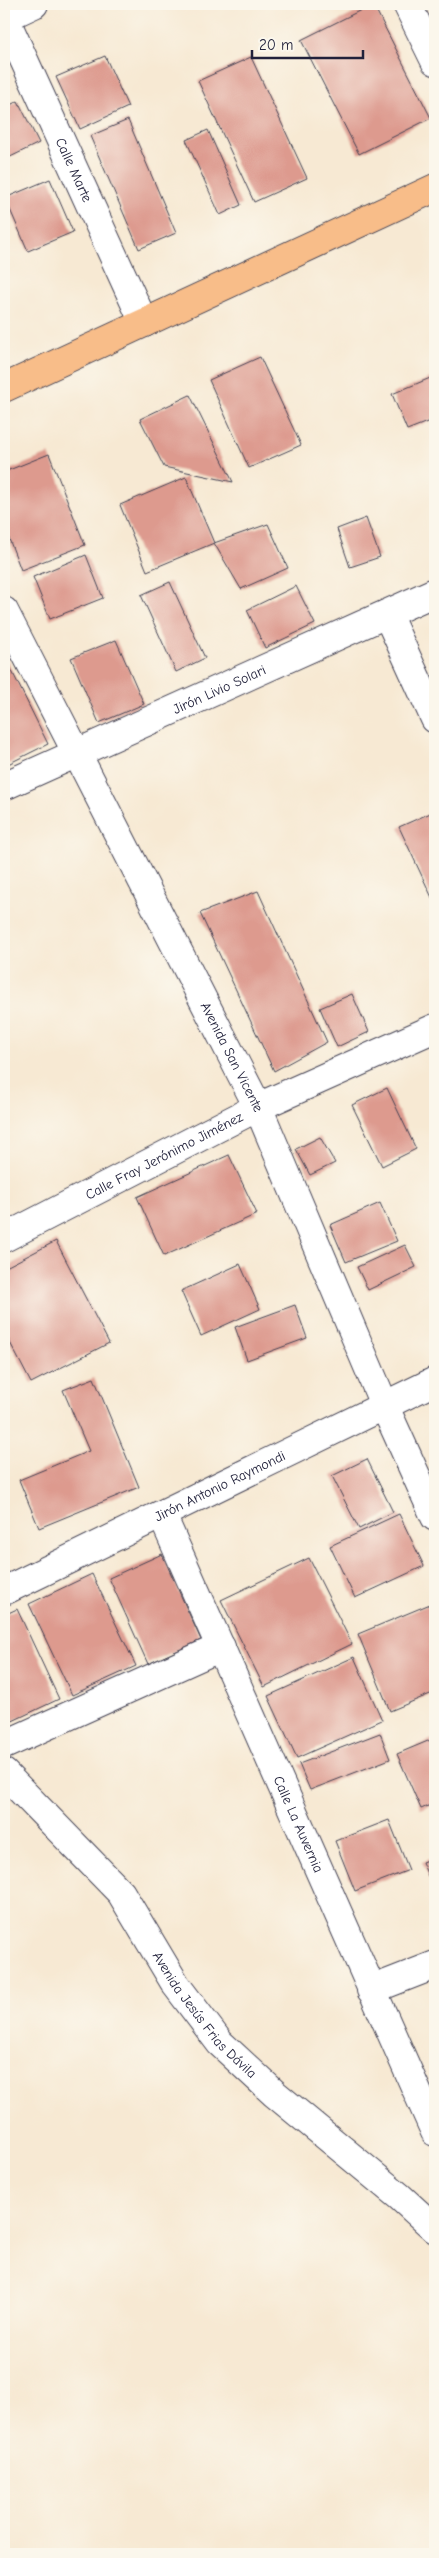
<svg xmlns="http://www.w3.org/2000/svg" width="439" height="2558" viewBox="0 0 439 2558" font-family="'Comic Neue',sans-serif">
  <rect width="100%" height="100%" fill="#fbf7ec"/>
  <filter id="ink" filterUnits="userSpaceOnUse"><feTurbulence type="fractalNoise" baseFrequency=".02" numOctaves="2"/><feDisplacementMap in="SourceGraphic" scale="10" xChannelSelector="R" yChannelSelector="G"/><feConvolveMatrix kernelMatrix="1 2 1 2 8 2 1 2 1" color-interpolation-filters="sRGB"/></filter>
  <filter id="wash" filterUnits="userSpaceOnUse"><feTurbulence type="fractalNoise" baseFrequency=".0096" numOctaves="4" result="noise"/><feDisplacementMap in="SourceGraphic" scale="20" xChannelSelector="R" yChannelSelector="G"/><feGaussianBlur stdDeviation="1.12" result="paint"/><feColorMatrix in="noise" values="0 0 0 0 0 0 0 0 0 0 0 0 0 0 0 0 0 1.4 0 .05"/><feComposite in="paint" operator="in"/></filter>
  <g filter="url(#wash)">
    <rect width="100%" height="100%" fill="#f7e9d3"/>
    <g id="blocks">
      <g fill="#dd9a8e">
        <polygon points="373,4 431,118 359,154 301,40"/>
        <polygon points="105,56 128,107 80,129 56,77"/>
        <polygon points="251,57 307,178 254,202 198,81"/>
        <polygon points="18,101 39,143 4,160 4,108"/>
        <polygon points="128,120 176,233 139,249 90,136"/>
        <polygon points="208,130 241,205 220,215 186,140"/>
        <polygon points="50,179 73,232 28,251 5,198"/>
        <polygon points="260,357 301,445 249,468 209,380"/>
        <polygon points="435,376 435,419 407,430 392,394"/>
        <polygon points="190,395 233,482 164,467 140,419"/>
        <polygon points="49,454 85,545 21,570 4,526 4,472"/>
        <polygon points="186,477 214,543 147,571 120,505"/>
        <polygon points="366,518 380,557 350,567 337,529"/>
        <polygon points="268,524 288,568 241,589 214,543"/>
        <polygon points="86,555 103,598 50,619 33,577"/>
        <polygon points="170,582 205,658 176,672 141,595"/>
        <polygon points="296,586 315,624 265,648 247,610"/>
        <polygon points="116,640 144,704 99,723 71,658"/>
        <polygon points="4,655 48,744 4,766"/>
        <polygon points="435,811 435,904 399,827"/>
        <polygon points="258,891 327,1042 274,1071 200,913"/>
        <polygon points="352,994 369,1032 337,1047 320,1008"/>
        <polygon points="387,1088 416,1149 382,1166 352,1105"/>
        <polygon points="320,1137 335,1163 310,1175 296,1149"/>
        <polygon points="229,1155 257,1214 164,1256 137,1197"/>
        <polygon points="380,1203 397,1241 346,1262 330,1225"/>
        <polygon points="56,1241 109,1343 31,1383 4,1331 4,1268"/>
        <polygon points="405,1245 416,1267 368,1290 357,1267"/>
        <polygon points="240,1264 260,1309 201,1336 181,1291"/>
        <polygon points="295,1305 307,1338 247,1360 235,1327"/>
        <polygon points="94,1378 139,1487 39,1528 19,1480 89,1451 63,1390"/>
        <polygon points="367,1459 393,1512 359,1529 332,1476"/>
        <polygon points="399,1514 424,1566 355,1598 330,1546"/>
        <polygon points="162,1554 201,1640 148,1664 109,1578"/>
        <polygon points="309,1558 352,1644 264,1687 221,1600"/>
        <polygon points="92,1574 136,1666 72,1695 29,1604"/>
        <polygon points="435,1602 435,1692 390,1711 358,1634"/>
        <polygon points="17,1609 59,1699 4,1725 4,1615"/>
        <polygon points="354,1657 382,1720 297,1758 268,1696"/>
        <polygon points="380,1733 390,1759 310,1790 299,1764"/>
        <polygon points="435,1738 435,1803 421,1809 397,1754"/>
        <polygon points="389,1820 409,1870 355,1891 335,1841"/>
        <polygon points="435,1857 435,1892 422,1862"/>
      </g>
    </g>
  </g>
  <g filter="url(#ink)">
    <use href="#blocks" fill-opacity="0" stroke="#424052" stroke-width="1"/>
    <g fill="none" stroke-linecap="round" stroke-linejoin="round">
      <defs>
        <g id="minor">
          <polyline points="407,4 435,61"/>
          <path id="s1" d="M4,16l140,307"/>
          <polyline points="4,18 34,4"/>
          <path id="s2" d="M4,611l254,496 127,300 50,110"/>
          <polyline points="387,614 435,719"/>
          <path id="s3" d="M4,786l431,-194"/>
          <path id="s4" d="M4,1238l254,-131 177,-79"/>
          <path id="s5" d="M162,1515l273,617"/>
          <path id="s6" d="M4,1591l431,-210"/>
          <polyline points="4,1745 221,1647"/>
          <path id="s7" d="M4,1773l117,120 55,92 44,58 55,51 125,103 35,32"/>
          <polyline points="371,1990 435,1965"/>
        </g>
        <polyline id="trunk" points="4,388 435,188"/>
      </defs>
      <use href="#minor" stroke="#424052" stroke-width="30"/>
      <use href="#trunk" stroke="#424052" stroke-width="30"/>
      <use href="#minor" stroke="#fff" stroke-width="28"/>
      <use href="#trunk" stroke="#f8bd89" stroke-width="28"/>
    </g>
  </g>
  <g text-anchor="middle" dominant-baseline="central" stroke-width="4" stroke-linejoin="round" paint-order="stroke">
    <g font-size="14" fill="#22223b" stroke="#fbf7ec">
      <text stroke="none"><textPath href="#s1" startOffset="169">Calle Marte</textPath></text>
      <text stroke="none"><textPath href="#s3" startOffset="236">Jirón Livio Solari</textPath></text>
      <text stroke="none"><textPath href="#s2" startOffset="501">Avenida San Vicente</textPath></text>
      <text stroke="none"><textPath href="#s4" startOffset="180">Calle Fray Jerónimo Jiménez</textPath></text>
      <text stroke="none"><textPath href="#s6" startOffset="240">Jirón Antonio Raymondi</textPath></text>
      <text stroke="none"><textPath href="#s5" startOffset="338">Calle La Auvernia</textPath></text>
      <text stroke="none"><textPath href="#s7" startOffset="316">Avenida Jesús Frias Dávila</textPath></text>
    </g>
  </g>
  <rect width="439" height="2558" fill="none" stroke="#fbf7ec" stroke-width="20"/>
  <path d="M252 50v8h111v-8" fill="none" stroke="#22223b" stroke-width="2.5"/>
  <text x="259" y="50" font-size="15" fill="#22223b" stroke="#fbf7ec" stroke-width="4" paint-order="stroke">20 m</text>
</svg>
